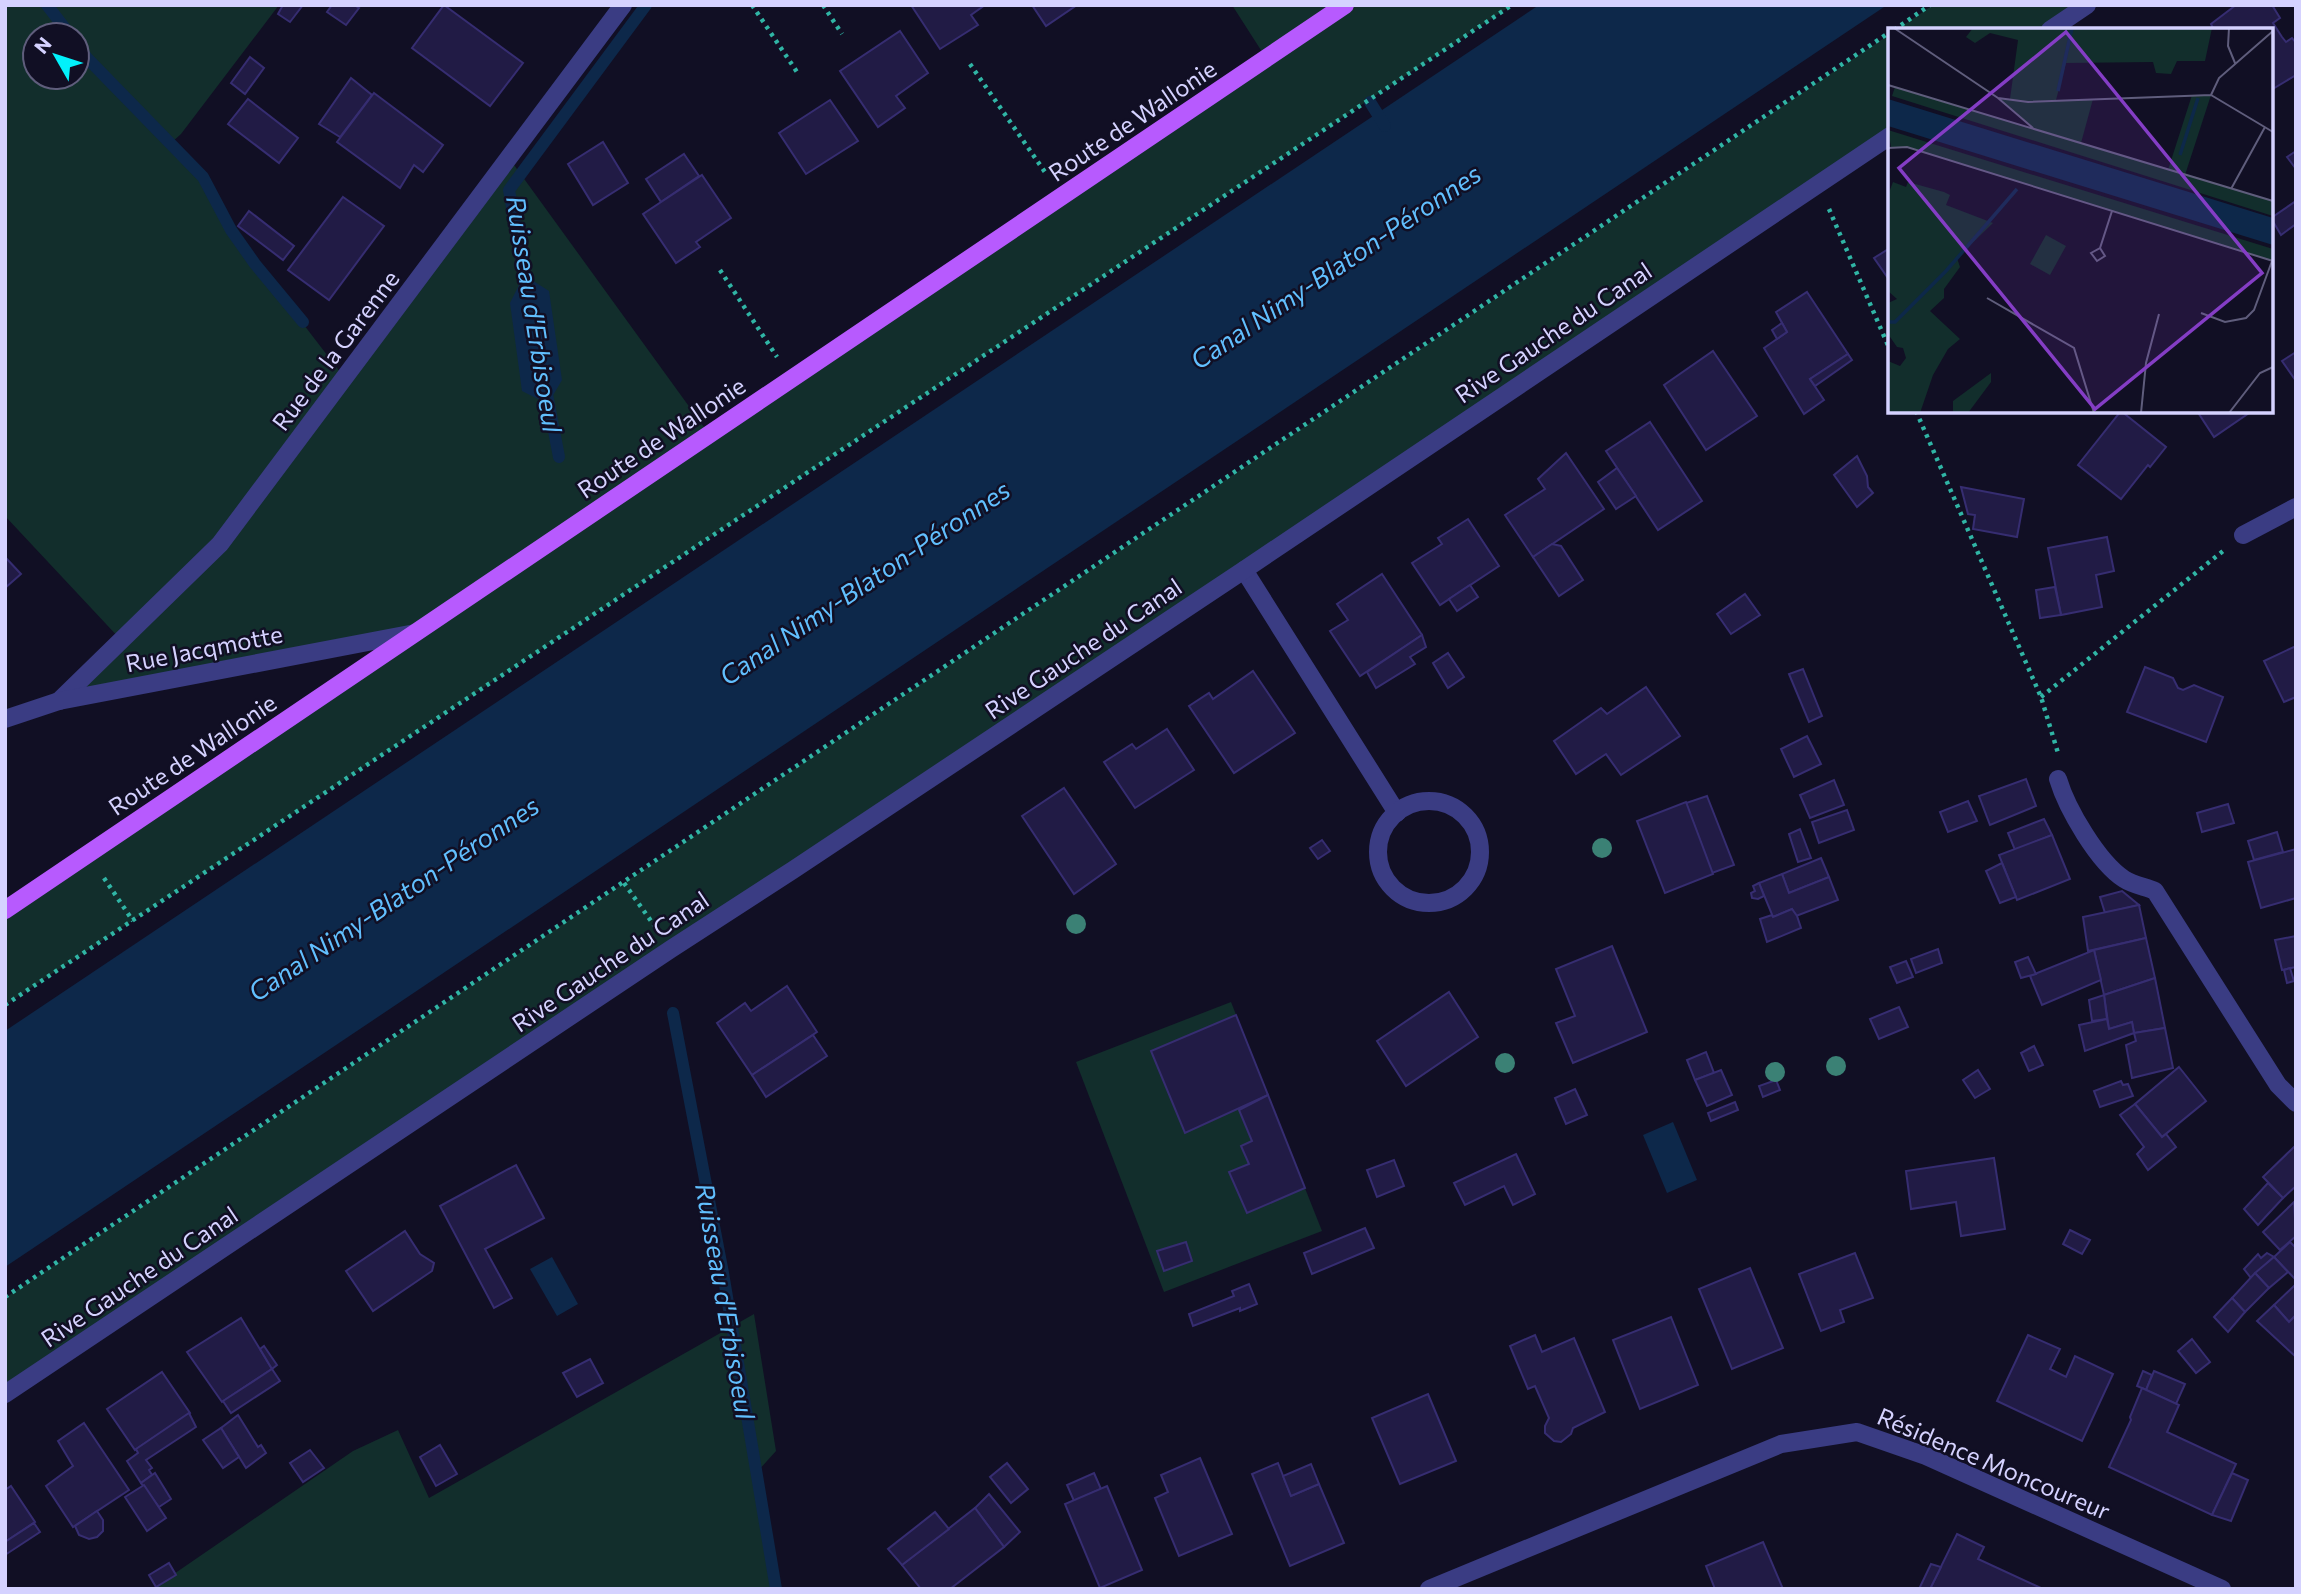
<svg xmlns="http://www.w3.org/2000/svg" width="2301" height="1594" viewBox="0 0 2301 1594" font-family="Commissioner,sans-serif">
  <rect width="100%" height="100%" fill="#110f24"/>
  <g fill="#122e2c" fill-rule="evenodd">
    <path d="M5,5h274l-98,129 -10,9 32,34 28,53 113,147 165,-219 200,276 557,-376 -34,-53h280l-1507,1000v-95l408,-276 -347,61 55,-55 -116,-124zM35,35h42v42h-42z"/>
    <polygon points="1933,5 2087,5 2050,30 1896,30"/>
    <polygon points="1890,34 1890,136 5,1394 5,1298"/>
    <polygon points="1231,1002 1322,1231 1164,1292 1076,1062"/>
    <polygon points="754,1314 776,1451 757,1472 776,1589 152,1589 353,1451 398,1430 429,1498"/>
  </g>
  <g fill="#0d284a">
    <polygon points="1539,5 1887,5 5,1267 5,1031"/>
    <polygon points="524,275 549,291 562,380 548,404 522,391 510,303"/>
    <polygon points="1673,1122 1697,1180 1667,1193 1643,1135"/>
    <polygon points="552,1257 578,1304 557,1316 530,1269"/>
  </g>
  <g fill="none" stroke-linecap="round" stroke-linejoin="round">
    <g stroke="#0d284a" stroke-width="12">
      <polyline points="47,5 70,35"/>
      <polyline points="77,45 87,58 203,177 231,230 255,264 303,322"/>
      <polyline points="1370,102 1385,126"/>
      <polyline points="527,292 509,190 646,5"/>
      <polyline points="546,389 559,457"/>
      <polyline points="673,1013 723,1273 776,1589"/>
    </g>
  </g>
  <g fill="#211b45" stroke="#362d71" stroke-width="2">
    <polygon points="283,5 303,5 290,22 278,14"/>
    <polygon points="332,5 354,5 359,8 346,25 327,12"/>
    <polygon points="444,5 523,63 490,106 412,48"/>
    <polygon points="911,5 985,5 971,15 978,25 940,49"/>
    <polygon points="1032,5 1077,5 1046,26"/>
    <polygon points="2236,5 2272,5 2280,18 2273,23 2282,37 2286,42 2292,38 2296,43 2296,75 2271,90 2271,30 2214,30 2211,24"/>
    <polygon points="900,31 928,73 896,96 905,108 878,127 840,71"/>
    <polygon points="250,57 264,68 245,94 231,83"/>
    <polygon points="351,78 372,95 340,137 319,124"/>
    <polygon points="374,93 443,145 423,172 414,165 400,188 337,142"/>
    <polygon points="248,99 298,138 279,163 228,124"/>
    <polygon points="830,100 858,141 806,174 779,133"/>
    <polygon points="603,142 628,183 593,205 568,164"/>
    <polygon points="2296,151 2296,169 2287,157"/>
    <polygon points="684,154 699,176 661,202 646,179"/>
    <polygon points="702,175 731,218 696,242 700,247 676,263 643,214"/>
    <polygon points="343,197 384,226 329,300 288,270"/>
    <polygon points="2296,201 2296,224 2281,235 2271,218"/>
    <polygon points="249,211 294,246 283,260 238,226"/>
    <polygon points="1890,248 1890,281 1874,258"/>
    <polygon points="1807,292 1848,354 1810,379 1824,400 1804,414 1764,348 1787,332 1776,312"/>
    <polygon points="1782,323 1787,332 1777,339 1772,330"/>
    <polygon points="1713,351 1757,416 1706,450 1664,385"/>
    <polygon points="2296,352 2296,381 2282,361"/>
    <polygon points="1848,354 1852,360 1815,386 1810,379"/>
    <polygon points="2121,411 2166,447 2150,467 2148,465 2121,499 2078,465"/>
    <polygon points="2197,411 2252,411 2214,437"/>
    <polygon points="1650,422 1702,501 1658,530 1606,451"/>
    <polygon points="1566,453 1604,509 1533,557 1505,515 1545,489 1538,479"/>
    <polygon points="1857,456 1867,476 1868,487 1873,493 1857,507 1834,475"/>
    <polygon points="1617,468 1636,496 1616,509 1598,482"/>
    <polygon points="1961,487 2024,499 2017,537 1973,529 1975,515 1968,514"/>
    <polygon points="1468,519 1499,566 1440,605 1412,563 1442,544 1438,538"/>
    <polygon points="2107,537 2114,571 2096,575 2102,607 2061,615 2048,548"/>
    <polygon points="1552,544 1561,546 1583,580 1559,596 1533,557"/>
    <polygon points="5,557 21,574 5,588"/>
    <polygon points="1382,574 1422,635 1360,676 1330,631 1348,620 1337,604"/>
    <polygon points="1470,585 1478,597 1457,611 1449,599"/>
    <polygon points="2055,587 2061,615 2040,618 2036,590"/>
    <polygon points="1745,594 1760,615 1731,634 1717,614"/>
    <polygon points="1422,635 1426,647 1410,657 1415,664 1376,688 1367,672"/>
    <polygon points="2296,646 2296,697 2284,702 2264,661"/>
    <polygon points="1448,653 1464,677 1448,688 1433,663"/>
    <polygon points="2145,667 2173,678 2178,688 2183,690 2194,685 2223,697 2206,742 2127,712"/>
    <polygon points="1803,669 1822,716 1809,722 1789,674"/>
    <polygon points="1253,671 1295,733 1234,773 1189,706 1209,693 1213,699"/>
    <polygon points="1646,687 1680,736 1621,775 1606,754 1576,774 1554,741 1601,708 1607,714"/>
    <polygon points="1167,729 1194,770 1135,808 1104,762 1132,744 1136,749"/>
    <polygon points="1807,736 1821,764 1794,777 1781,749"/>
    <polygon points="2026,779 2036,806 1990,825 1979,796"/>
    <polygon points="1834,780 1844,805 1810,818 1800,795"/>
    <polygon points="1064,788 1116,864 1074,894 1022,816"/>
    <polygon points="1707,796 1734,865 1712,873 1686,803"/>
    <polygon points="1968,801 1977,821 1948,832 1940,812"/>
    <polygon points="1686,802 1713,874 1665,893 1637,821"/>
    <polygon points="2228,804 2234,823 2202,832 2197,813"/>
    <polygon points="1847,810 1854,830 1819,843 1812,822"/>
    <polygon points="2044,819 2052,835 2015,850 2008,833"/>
    <polygon points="1800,829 1811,858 1798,862 1789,834"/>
    <polygon points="2277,832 2283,852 2254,860 2248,841"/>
    <polygon points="2052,835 2070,879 2017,900 1999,855"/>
    <polygon points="1322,840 1330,851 1318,859 1310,848"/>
    <polygon points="2296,849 2296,898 2261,908 2248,862"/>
    <polygon points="1821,858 1829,877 1789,893 1782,874"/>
    <polygon points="2002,863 2016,897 2000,903 1986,871"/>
    <polygon points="1782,874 1789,893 1829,877 1838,900 1796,916 1792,909 1773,917 1759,883"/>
    <polygon points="1759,883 1764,896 1758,899 1752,898 1751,893 1755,891 1753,886"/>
    <polygon points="2122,891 2139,905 2105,913 2100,897"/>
    <polygon points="2139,905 2146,938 2088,951 2083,917"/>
    <polygon points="1792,909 1797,916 1801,928 1767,942 1760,919 1772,915 1773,917"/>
    <polygon points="2296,936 2296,967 2282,970 2275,940"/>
    <polygon points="2146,938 2155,978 2104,995 2094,950"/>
    <polygon points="1612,946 1647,1032 1573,1063 1556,1023 1575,1016 1556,969"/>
    <polygon points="1938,949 1942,963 1916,973 1911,959"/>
    <polygon points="2094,950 2101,980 2042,1005 2030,976"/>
    <polygon points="2028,957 2036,974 2021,978 2015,962"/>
    <polygon points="1906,961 1913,977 1897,983 1890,967"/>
    <polygon points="2290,968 2294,981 2287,983 2284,970"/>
    <polygon points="2155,978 2165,1028 2134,1033 2132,1022 2109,1029 2104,995"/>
    <polygon points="787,986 817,1032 752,1075 717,1023 745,1003 751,1011"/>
    <polygon points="1449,992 1478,1037 1406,1086 1377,1041"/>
    <polygon points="2104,995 2107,1019 2092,1021 2089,1000"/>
    <polygon points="1899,1007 1908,1027 1879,1039 1870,1019"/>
    <polygon points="1236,1015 1268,1095 1185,1133 1151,1051"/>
    <polygon points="2107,1019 2109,1029 2132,1022 2134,1033 2085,1051 2079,1025"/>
    <polygon points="2165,1028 2173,1068 2132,1078 2126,1045 2136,1041 2134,1033"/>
    <polygon points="813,1035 827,1056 766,1097 752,1075"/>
    <polygon points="2034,1046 2043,1065 2029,1071 2021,1053"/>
    <polygon points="1706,1052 1714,1073 1695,1080 1687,1060"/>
    <polygon points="2179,1067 2206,1101 2162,1137 2135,1104"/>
    <polygon points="1721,1070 1732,1095 1707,1106 1695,1080"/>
    <polygon points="1978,1070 1990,1089 1975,1098 1963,1080"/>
    <polygon points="1776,1080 1780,1090 1763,1097 1759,1086"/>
    <polygon points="2121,1081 2123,1085 2128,1084 2133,1096 2100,1107 2094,1091"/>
    <polygon points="1575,1089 1587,1115 1566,1124 1555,1098"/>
    <polygon points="1268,1095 1305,1188 1247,1213 1229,1172 1249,1164 1241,1146 1252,1141 1239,1110"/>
    <polygon points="1735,1102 1738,1110 1711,1121 1708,1113"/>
    <polygon points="2135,1104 2162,1137 2166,1134 2176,1147 2148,1170 2137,1154 2144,1147 2120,1115"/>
    <polygon points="2296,1145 2296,1186 2283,1198 2263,1177"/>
    <polygon points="1516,1154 1535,1194 1513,1205 1504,1186 1465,1205 1454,1183"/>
    <polygon points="1994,1158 2005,1229 1961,1236 1956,1202 1911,1209 1906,1171"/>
    <polygon points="1394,1160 1404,1186 1377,1197 1367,1170"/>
    <polygon points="516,1165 544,1218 485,1249 512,1298 494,1308 440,1206"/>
    <polygon points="2268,1183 2283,1198 2258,1225 2244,1209"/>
    <polygon points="2294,1202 2296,1236 2280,1250 2263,1232"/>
    <polygon points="1365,1228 1374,1248 1312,1274 1304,1253"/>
    <polygon points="2070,1230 2090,1240 2082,1254 2063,1244"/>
    <polygon points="405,1231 420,1254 434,1263 432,1271 373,1311 346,1271"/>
    <polygon points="1186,1242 1192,1261 1164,1271 1157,1251"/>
    <polygon points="2290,1242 2296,1248 2296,1280 2274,1257"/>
    <polygon points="1855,1253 1873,1298 1840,1310 1844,1322 1821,1331 1799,1274"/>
    <polygon points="2267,1253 2274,1257 2251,1278 2244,1269 2258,1254 2261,1258"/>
    <polygon points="2274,1257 2288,1272 2269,1288 2255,1273"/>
    <polygon points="1750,1268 1783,1348 1732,1369 1699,1289"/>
    <polygon points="2255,1273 2269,1288 2245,1312 2232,1298"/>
    <polygon points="1249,1284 1257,1304 1240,1311 1240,1308 1193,1326 1189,1314 1234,1296 1232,1291"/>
    <polygon points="2296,1284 2296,1315 2289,1322 2274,1305"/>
    <polygon points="2232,1298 2245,1312 2228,1332 2214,1317"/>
    <polygon points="2274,1305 2289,1322 2296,1315 2296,1357 2257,1321"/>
    <polygon points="1671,1317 1698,1385 1640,1409 1613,1340"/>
    <polygon points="241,1318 272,1369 222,1402 187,1352"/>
    <polygon points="1535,1335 1542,1352 1574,1338 1605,1412 1573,1428 1571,1434 1561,1442 1554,1441 1545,1433 1545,1426 1549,1418 1535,1386 1528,1389 1510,1346"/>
    <polygon points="2028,1335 2060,1349 2050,1369 2066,1377 2075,1356 2113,1374 2082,1441 1997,1401"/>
    <polygon points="2192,1339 2210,1362 2196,1373 2178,1351"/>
    <polygon points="264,1346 277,1365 272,1369 260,1349"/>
    <polygon points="590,1359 603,1383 577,1397 563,1373"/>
    <polygon points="272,1369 280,1381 231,1413 223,1401"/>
    <polygon points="2143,1371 2152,1375 2146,1390 2137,1386"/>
    <polygon points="2154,1371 2185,1384 2176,1404 2146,1390"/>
    <polygon points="162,1372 190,1413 135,1450 107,1409"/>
    <polygon points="2142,1388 2179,1405 2167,1432 2236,1464 2212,1515 2109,1467 2131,1420 2130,1417"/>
    <polygon points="1428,1394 1456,1461 1400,1484 1372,1418"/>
    <polygon points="189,1413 196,1427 146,1460 152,1468 149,1470 152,1475 141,1483 127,1461 138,1453 136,1449"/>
    <polygon points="238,1415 258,1447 261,1445 266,1453 246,1468 221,1428"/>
    <polygon points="84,1423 129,1490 73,1527 46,1486 73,1466 58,1441"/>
    <polygon points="221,1428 239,1457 223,1468 203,1440"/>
    <polygon points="440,1445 457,1474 436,1486 420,1457"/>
    <polygon points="310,1450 324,1468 303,1482 290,1463"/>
    <polygon points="1200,1458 1232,1534 1179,1556 1155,1498 1168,1492 1161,1475"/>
    <polygon points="1007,1463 1028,1489 1011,1503 990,1477"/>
    <polygon points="1278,1463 1291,1496 1319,1484 1344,1543 1290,1566 1252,1474"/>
    <polygon points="1311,1464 1319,1484 1291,1496 1283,1476"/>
    <polygon points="155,1473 171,1499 159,1507 141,1483"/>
    <polygon points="1094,1473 1101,1489 1074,1501 1067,1485"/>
    <polygon points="2232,1473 2248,1480 2231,1521 2212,1515"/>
    <polygon points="144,1485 166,1518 147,1531 125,1497"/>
    <polygon points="11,1486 35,1522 5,1542 5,1490"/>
    <polygon points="1107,1486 1142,1570 1100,1588 1065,1504"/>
    <polygon points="989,1494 1020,1532 1004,1547 975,1508"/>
    <polygon points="975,1508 1004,1547 950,1589 921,1589 902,1565"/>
    <polygon points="97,1511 103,1520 103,1531 97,1537 89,1539 79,1535 75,1526"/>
    <polygon points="935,1512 949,1529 902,1565 888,1549"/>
    <polygon points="34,1523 40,1532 5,1555 5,1542"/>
    <polygon points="1957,1534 1984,1547 1978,1559 2043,1589 1930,1589"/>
    <polygon points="1763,1542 1783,1589 1715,1589 1706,1566"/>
    <polygon points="169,1563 176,1575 156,1587 149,1575"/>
    <polygon points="1931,1564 1941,1567 1930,1589 1919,1589"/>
  </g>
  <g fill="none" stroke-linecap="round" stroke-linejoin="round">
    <g stroke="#30b5a5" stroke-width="4.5" stroke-dasharray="3.5 5" stroke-linecap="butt">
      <polyline points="752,5 797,72"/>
      <polyline points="823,5 842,34"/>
      <polyline points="1894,30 1930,5"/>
      <polyline points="970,64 1047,175"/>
      <polyline points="1829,209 1890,350"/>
      <polyline points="720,270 777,357"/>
      <polyline points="1916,411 2041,697 2058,753"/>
      <polyline points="2041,697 2223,551"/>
      <polyline points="104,878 133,921"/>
      <polyline points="624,883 656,928"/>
      <polyline points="5,1005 1512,5"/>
      <polyline points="5,1297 1890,32"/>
    </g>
    <g stroke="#3a3c83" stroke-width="18">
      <polyline points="2050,30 2087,5"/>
      <polyline points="2243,535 2296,507"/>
      <polyline points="1244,570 1397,813"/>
      <polyline points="59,701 220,544 623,5"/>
      <polyline points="5,719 59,701 415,633"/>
      <path d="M2058,779c9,30 40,83 66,100 9,6 22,8 31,12l123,194 18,18"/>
      <circle cx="1429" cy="852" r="51"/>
      <polyline points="5,1394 671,949 793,870 1244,570 1890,136"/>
      <polyline points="1429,1589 1781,1444 1857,1432 1926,1456 2222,1589"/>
    </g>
    <polyline stroke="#b75afe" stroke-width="18" points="5,910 1345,5"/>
  </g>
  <g fill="#3b8175">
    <circle cx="1602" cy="848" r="10"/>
    <circle cx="1076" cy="924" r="10"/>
    <circle cx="1505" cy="1063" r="10"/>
    <circle cx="1836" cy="1066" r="10"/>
    <circle cx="1775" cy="1072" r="10"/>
  </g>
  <g text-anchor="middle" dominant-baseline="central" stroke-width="5" stroke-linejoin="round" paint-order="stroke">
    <g font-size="24" fill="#d5d2ff" stroke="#110f24">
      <text transform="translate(1132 120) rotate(-34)">Route de Wallonie</text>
      <text transform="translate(1553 332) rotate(-34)">Rive Gauche du Canal</text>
      <text transform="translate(335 350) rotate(-53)">Rue de la Garenne</text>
      <text transform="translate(661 437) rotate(-34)">Route de Wallonie</text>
      <text transform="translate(204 648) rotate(-11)">Rue Jacqmotte</text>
      <text transform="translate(1083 648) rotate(-34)">Rive Gauche du Canal</text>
      <text transform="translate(192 754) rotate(-34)">Route de Wallonie</text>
      <text transform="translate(610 961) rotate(-34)">Rive Gauche du Canal</text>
      <text transform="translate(139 1276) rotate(-34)">Rive Gauche du Canal</text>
      <text transform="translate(1994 1463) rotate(23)">Résidence Moncoureur</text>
    </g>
    <g font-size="26" font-style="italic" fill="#61bffe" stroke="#110f24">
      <text transform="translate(1335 266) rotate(-34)">Canal Nimy-Blaton-Péronnes</text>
      <text transform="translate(535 314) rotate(81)">Ruisseau d'Erbisoeul</text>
      <text transform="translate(864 582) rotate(-34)">Canal Nimy-Blaton-Péronnes</text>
      <text transform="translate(393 898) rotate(-34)">Canal Nimy-Blaton-Péronnes</text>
      <text transform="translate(726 1301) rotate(80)">Ruisseau d'Erbisoeul</text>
    </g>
  </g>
  <g transform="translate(1888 28)">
    <rect width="385" height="385" fill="#110f24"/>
    <path d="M85,0h239l-7,33h-28l-6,13 -15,-1 -3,-11 -87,1 -10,37 37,-1 -12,44 87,27 24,-75h19l-26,80 88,26v15l-381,-120 3,-9 138,42 -34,-31 11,1 8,-59 -28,-7 -15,10 -9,-6zM0,102l385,119v12l-366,-114h-16zM5,154l13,5 2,-5 36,10 6,3 -4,10 47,18 -36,35 3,9 -16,22v9l-14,13 30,28 -12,10 -15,26 -13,38h-32v-52l12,5 6,-8 -3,-10 -6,-1 -9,-13v-31l9,-4 -9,-8v-96zM158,207l20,11 -16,29 -20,-11zM103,345v9l-23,31h-15v-12z" fill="#122e2c"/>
    <path d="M0,71l385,119v27l-385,-119z" fill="#0d284a"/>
    <path fill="none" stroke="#0d284a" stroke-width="3.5" d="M170,63l14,-63M292,127l18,-57M0,294h7l51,-51 71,-82"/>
    <path fill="none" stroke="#5f5d7c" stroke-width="2" d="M6,0l104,70 35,30M341,0l-1,18 7,17M0,57l385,116M323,67l8,-17 54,-47M323,67l62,37M110,70l30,4 183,-7M0,120l19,-1 366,114M343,161l34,-62M212,220l5,8 -8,5 -6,-8 9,-5 12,-37M99,270l87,50 20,65M313,285l24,9 21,-4 8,-8 18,-49M253,385l5,-50 13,-49M341,385l31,-40 13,-6"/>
    <path fill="#843dc5" fill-opacity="0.15" stroke="#843dc5" stroke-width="3.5" d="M178,4l196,241 -167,136 -196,-241z"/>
    <rect width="385" height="385" fill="none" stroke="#d5d2ff" stroke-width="3.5"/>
  </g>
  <rect width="2301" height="1594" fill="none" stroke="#d5d2ff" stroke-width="14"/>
  <g transform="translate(56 56) rotate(309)"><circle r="33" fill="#110f24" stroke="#5f5d7c" stroke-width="2"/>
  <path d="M0-5L12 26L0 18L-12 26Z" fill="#02f1fb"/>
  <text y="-10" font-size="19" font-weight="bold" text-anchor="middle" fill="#d5d2ff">N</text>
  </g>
</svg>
